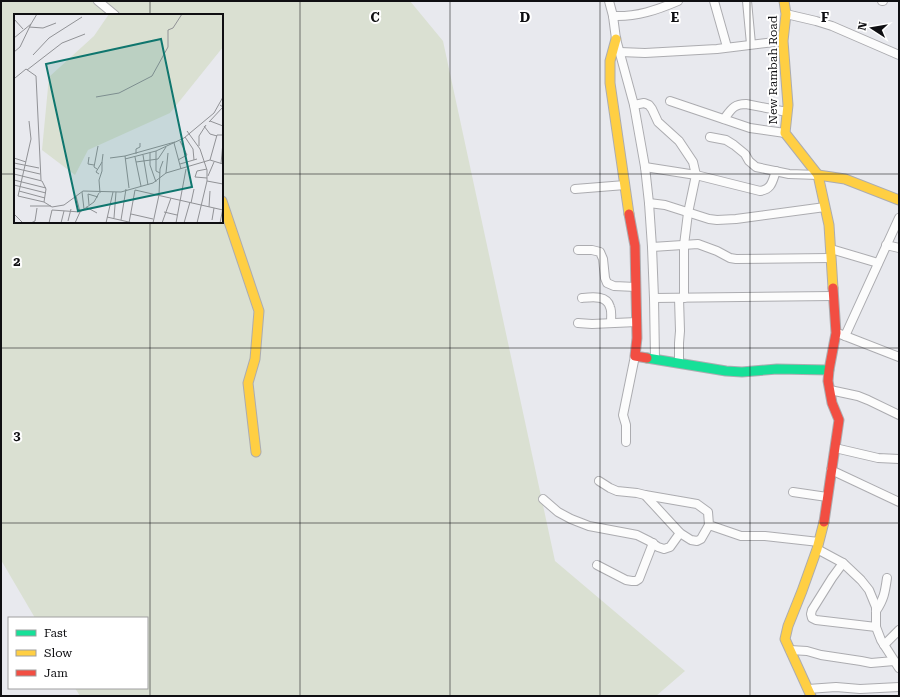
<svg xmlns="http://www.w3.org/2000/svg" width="900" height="697" viewBox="0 0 900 697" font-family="'Roboto Serif',serif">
  <rect width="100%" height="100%" fill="#e8e9ee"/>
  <path fill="#dae0d2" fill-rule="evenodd" d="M1,1h409l33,40 112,520 130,110 -29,25h-576l-5,-8h72v-70h-112l-34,-58zM15,15h207v207h-207z"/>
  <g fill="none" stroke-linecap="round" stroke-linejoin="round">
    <defs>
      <g id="street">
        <polyline points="98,1 115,15"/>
        <polyline points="609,1 613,16 616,39 634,105 645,167 649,203 652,247 654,298 655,359"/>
        <polyline points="714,1 727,47"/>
        <polyline points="747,1 751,44"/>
        <polyline points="882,1 883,1"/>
        <polyline points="786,14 816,21 832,26 899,55"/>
        <path d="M613,16c24,1 44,-6 65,-15"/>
        <polyline points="620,52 645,53 717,49 783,41"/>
        <polyline points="670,101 750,128 785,133"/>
        <polyline points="634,105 644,103 649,105 652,109 658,122 679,141 693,162 696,175 688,213 684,245 684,298"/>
        <path d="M724,119c7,-9 9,-15 22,-15l41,8"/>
        <polyline points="710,137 726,140 734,145 745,154 749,161 756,167 789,174 818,175"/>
        <path d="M645,167l51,8 64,16c12,-2 12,-9 16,-20"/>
        <polyline points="575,189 625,185"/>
        <polyline points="649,203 665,205 709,219 717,220 736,219 825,207"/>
        <polyline points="886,245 899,248"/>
        <polyline points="652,247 698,244 717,251 730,258 736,259 831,258"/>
        <polyline points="831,249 878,263"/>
        <polyline points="578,250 592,250 600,252 603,259 605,278 607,283 614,286 636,287"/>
        <path d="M582,298c10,-1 25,-3 28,9 2,4 1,11 1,16"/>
        <polyline points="654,298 833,296"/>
        <polyline points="578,323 592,324 637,322"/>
        <polyline points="840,334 899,357"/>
        <polyline points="845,336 899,218"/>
        <polyline points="679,363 679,343 680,331 679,298"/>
        <polyline points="830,390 858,396 868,400 899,415"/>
        <polyline points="626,442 626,425 623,415 635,356"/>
        <polyline points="835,448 878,458 899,459"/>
        <polyline points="831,470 899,502"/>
        <polyline points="599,481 610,488 617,491 637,493 645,495 680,533 691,540 697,541 701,539 709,525"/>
        <polyline points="793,492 827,497"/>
        <polyline points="645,495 697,504 708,512 709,525 741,536 765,536 819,542"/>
        <polyline points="543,499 558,512 571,519 589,526 637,535 649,541 658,547 664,549 670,547 680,533"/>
        <polyline points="817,549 843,563 861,580 869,590 876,607 876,627 881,640 899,668"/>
        <polyline points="843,563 832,578 812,610 811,614 812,618 816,620 876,627"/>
        <polyline points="597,565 626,580 632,581 636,581 639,579 653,543"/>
        <path d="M876,611c8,-12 9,-19 11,-33"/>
        <polyline points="884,645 899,630"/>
        <polyline points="790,650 807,651 821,655 861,661 871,663 894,661"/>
        <polyline points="808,689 836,687 860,689 899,687"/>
      </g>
      <polyline id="fast" points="647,358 726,371 742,372 777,369 829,370"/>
      <g id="slow">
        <polyline points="784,1 786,14 783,41 788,105 785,133 818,175 829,225 833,288"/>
        <polyline points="616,39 610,61 610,83 629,214"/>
        <polyline points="818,175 845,179 899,200"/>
        <polyline points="222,201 259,311 255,359 248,383 256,452"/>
        <polyline points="811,696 785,639 788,626 802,591 817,549 824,522"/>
      </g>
      <g id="jam">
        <polyline points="629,214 635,246 637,338 635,356 647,358"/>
        <polyline points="824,522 839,420 832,403 828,381 829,370 836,333 833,288"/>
      </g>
    </defs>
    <use href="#street" stroke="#acacb0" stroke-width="10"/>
    <use href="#fast" stroke="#acacb0" stroke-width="11"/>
    <use href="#slow" stroke="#acacb0" stroke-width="11"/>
    <use href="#jam" stroke="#acacb0" stroke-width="11"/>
    <use href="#street" stroke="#fcfcfc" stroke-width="8"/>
    <use href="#fast" stroke="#16e098" stroke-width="9"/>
    <use href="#slow" stroke="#ffcf43" stroke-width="9"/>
    <use href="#jam" stroke="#f24e42" stroke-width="9"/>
  </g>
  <path fill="none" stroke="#0f0f12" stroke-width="1" stroke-opacity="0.55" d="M150,1v14M300,1v695M450,1v695M600,1v695M750,1v695M1,174h14M222,174h677M150,222v474M1,348h898M1,523h898"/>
  <g text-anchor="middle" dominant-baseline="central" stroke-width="4" stroke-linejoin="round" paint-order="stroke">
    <g font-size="12" fill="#0f0f12" stroke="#fff">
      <text transform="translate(773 70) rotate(-90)">New Rambah Road</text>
    </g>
  </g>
  <g transform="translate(14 14)">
    <rect width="209" height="209" fill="#e8e9ee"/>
    <path d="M95,0h114v33l-53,66 -82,37 -13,25 -33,-25 7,-73 45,-41z" fill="#dae0d2"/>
    <path fill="none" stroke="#919296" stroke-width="1" d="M0,5l9,10M15,13l14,1 13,-5M0,24l17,-14 6,-10M0,38l6,-5 11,-23M19,41l16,-17 33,-21M13,56l35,-27 23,-9M1,64l11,-9 10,7 5,104M82,83l23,-4 33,-17 16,-29v-17l5,-2 9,-14M15,107l2,18 -13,57 26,6M196,107l13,5M195,108l14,-15 -3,-2M190,112l6,8 7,2M173,117l13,18 7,21v11l-10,42M171,123l8,12 1,11M160,129l7,26M185,132v-10l7,-11M142,137v20l4,2M136,139v12l6,17M122,140v-5l4,-2v-4M129,141l5,30M75,143l-1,7 6,1M121,143l6,29M0,144l12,4M96,144l15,-2M111,145l31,-8 28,-13 30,-25 9,-16M164,146l9,-5 -7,-14M196,146l7,-25h6M122,148l22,-3 8,-12M0,149l25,5M166,150l17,-5M207,150l2,-22M0,154l26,6M83,155l-3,-2 4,-21M193,155l-10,2 -2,6 12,1M152,159l2,-20M0,160l28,7 4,8 -2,13 8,5 12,-2 19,-14 38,1 32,-9 13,-10 44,-13 13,4M85,160l-3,-2 6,-10 1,-8M194,162l6,-14M0,166l32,8M193,167l16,3M0,171l32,8M115,174l-4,-32 50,-14M121,176l88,20M5,177l26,7M68,178l2,17M86,179l-1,-13 3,-9v-9M145,181l1,-26 3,-8M177,189l3,-14M75,191l-1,-11 10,3M16,192h21M72,193l11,6M195,193l1,-16M38,196l28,2 14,-10 5,-9M150,198l13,3M0,200l9,9M117,200l22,5M93,203l26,6M100,204l2,-26M107,206l5,-31M198,206l2,-12M54,207l3,-12M17,209l4,-2 2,-13M35,209l3,-13M47,209l3,-12M61,209l5,-11 -4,-16M92,209l7,-31M115,209l6,-33M139,209l6,-28M148,209l9,-25M162,209l10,-54M170,209l6,-21M206,209l3,-15"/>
    <path fill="#0f766e" fill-opacity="0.15" stroke="#0f766e" stroke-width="2" d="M147,25l31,148 -114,24 -32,-147z"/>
    <rect width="209" height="209" fill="none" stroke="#0f0f12" stroke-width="2"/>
  </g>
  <g font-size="13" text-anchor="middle" font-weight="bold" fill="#0f0f12" stroke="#fff" stroke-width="4" stroke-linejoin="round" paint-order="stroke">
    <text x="375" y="22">C</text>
    <text x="525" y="22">D</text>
    <text x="675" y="22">E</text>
    <text x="825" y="22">F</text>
    <text x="17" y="266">2</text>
    <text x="17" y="440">3</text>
  </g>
  <rect width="900" height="697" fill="none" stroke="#0f0f12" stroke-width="4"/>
  <rect x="8" y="617" width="140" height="72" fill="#ffffff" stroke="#9f9fa0"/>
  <rect x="16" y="630" width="20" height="6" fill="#16e098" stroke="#9f9fa0"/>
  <text x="44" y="637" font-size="12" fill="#0f0f12">Fast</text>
  <rect x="16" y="650" width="20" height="6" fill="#ffcf43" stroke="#9f9fa0"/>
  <text x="44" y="657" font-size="12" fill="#0f0f12">Slow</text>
  <rect x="16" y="670" width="20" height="6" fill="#f24e42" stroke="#9f9fa0"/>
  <text x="44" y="677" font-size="12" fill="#0f0f12">Jam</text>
  <g transform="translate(872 28) rotate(282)" stroke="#ffffff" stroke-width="3" paint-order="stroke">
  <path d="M0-3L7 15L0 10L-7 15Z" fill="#0f0f12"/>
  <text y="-6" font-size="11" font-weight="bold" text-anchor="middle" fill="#0f0f12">N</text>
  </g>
</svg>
